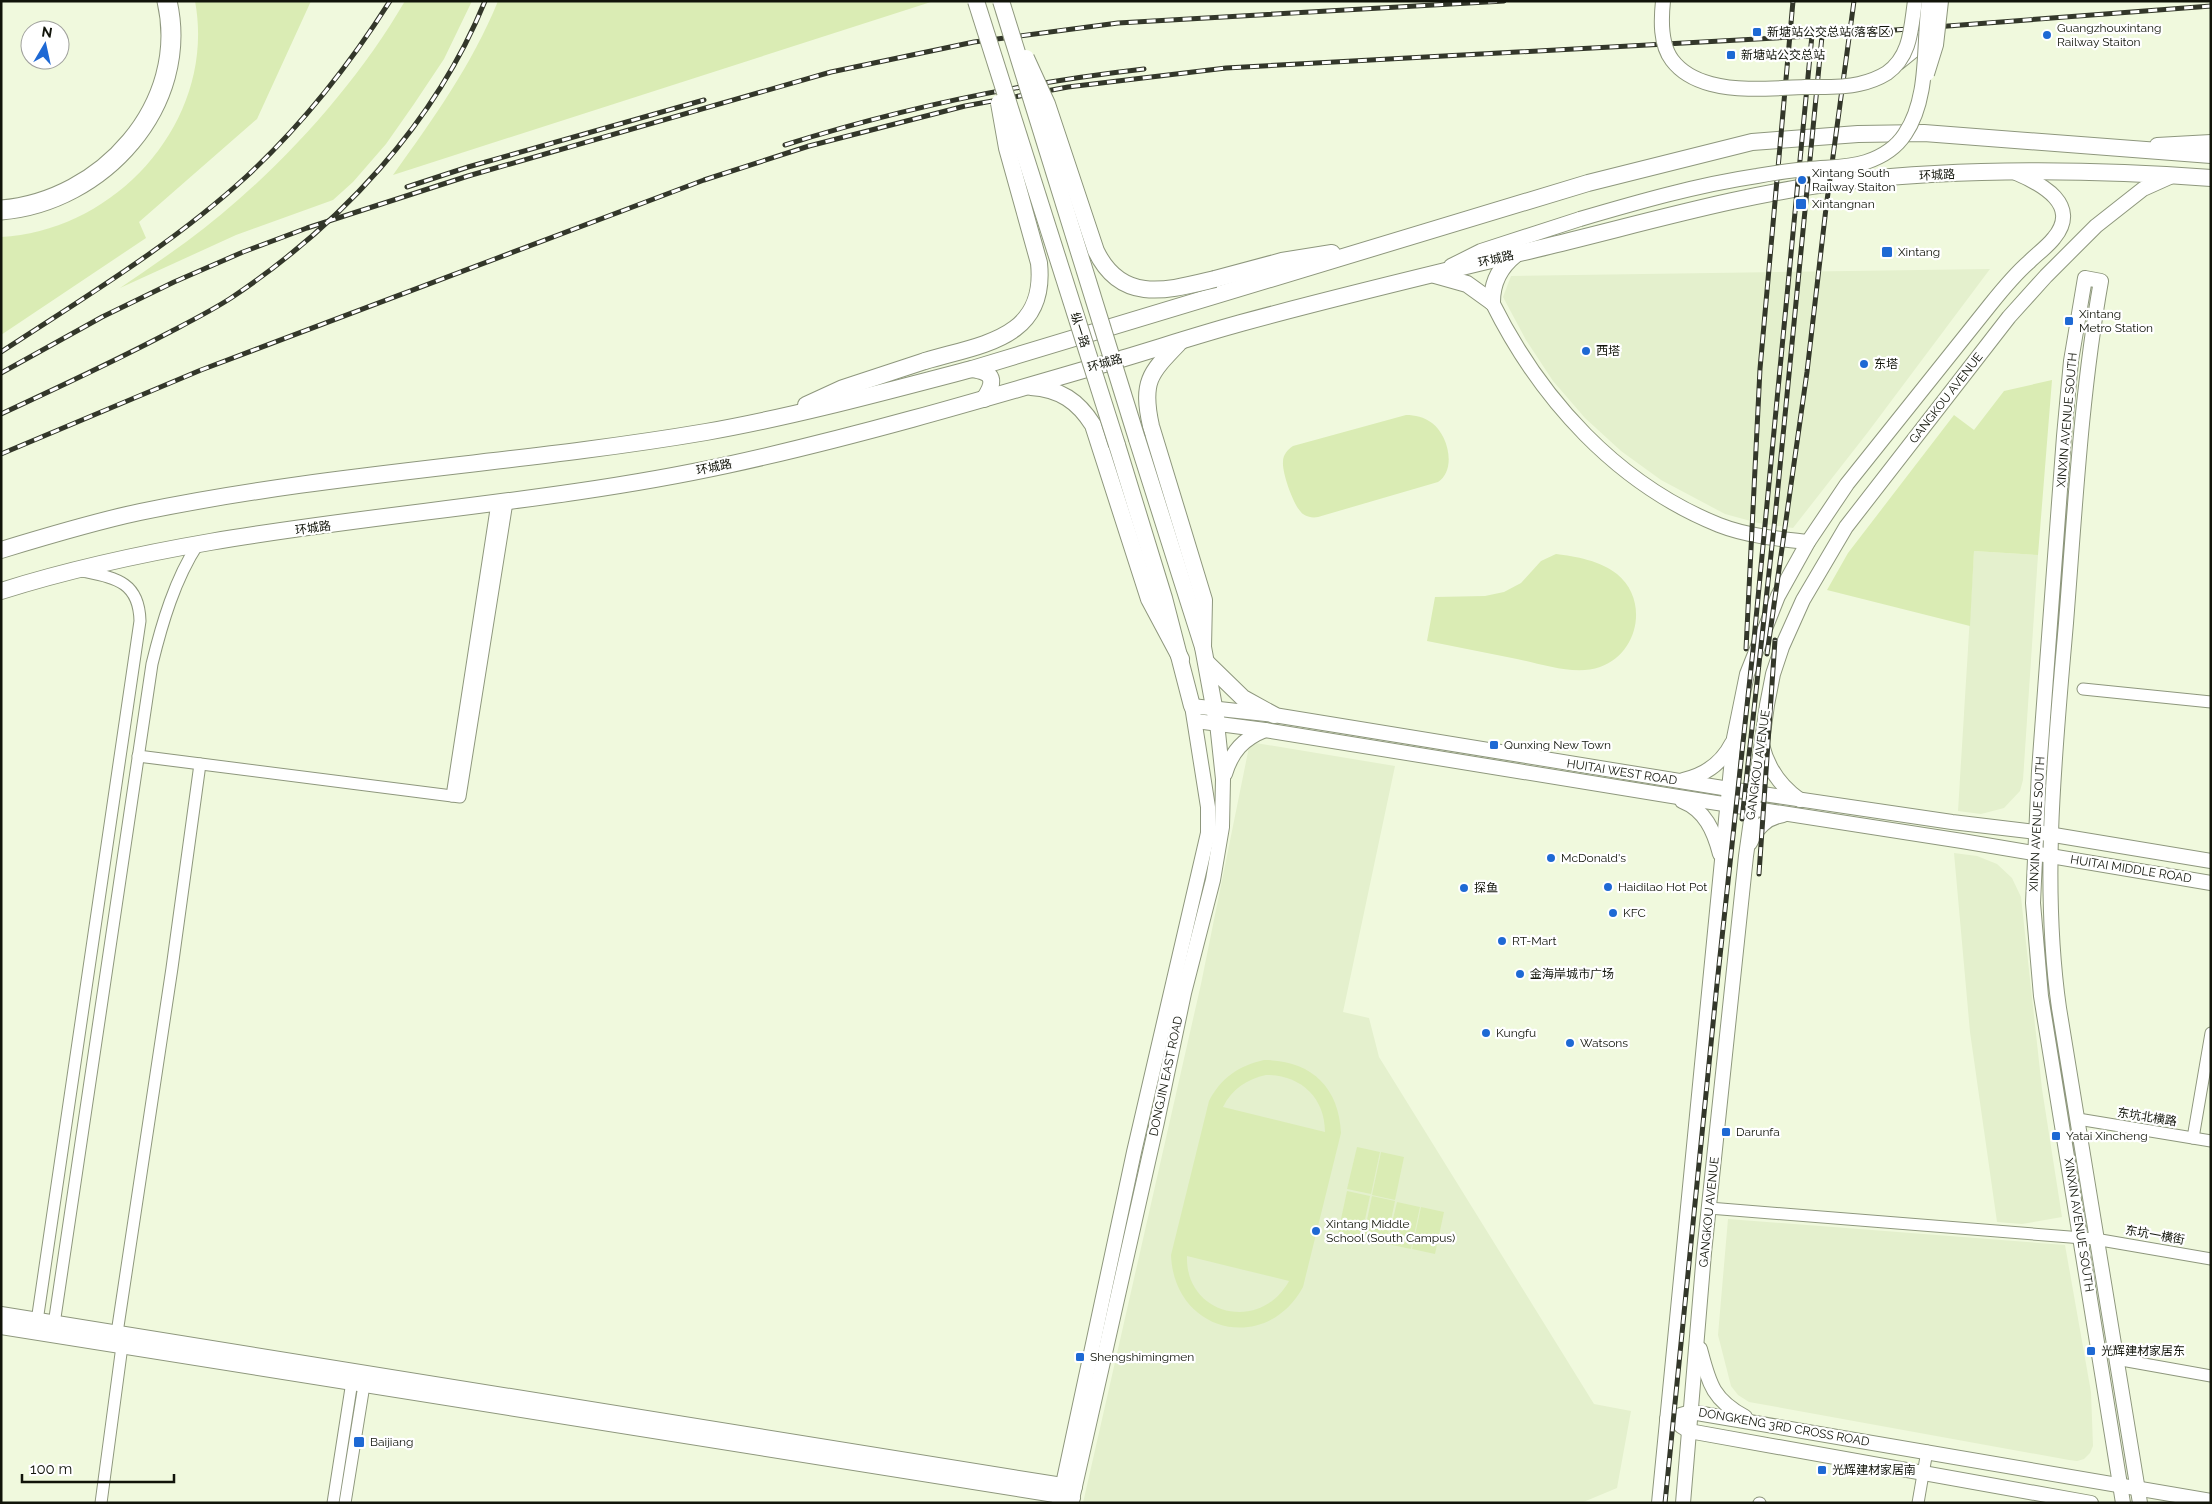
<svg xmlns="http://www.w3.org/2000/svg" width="2212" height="1504" viewBox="0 0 2212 1504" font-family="Raleway,'Noto Sans SC',sans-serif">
  <rect width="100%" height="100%" fill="#f0f9dd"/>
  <g fill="#e4f0cd">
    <polygon points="1990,269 1868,432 1793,528 1758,523 1725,514 1661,480 1621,451 1585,418 1553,381 1526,340 1503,297 1511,276"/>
    <polygon points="1974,551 2038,555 2023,780 2020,791 2004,808 1981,814 1958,811"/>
    <polygon points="1250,742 1395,766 1343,1012 1369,1018 1379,1057 1594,1404 1631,1411 1617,1488 1581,1503 1083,1503 1201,984"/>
    <polygon points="1954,853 1977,856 1997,864 2012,878 2021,897 2042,1089 2062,1217 2022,1224 1997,1222 1970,1032"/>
    <polygon points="1728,1219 2065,1245 2091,1392 2093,1446 2090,1453 2084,1459 2077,1461 2069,1460 1749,1402 1738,1395 1731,1386 1718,1335"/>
  </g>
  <g fill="#daecb4" fill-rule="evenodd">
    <path d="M195,1h116l-54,118 -118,103 7,16 -145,97v-98c117,-6 216,-118 194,-236z"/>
    <path d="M405,1h67l-28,58 -30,45 -28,40 -33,38 -20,18 -97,35 -116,53c22,-15 44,-30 66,-46 84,-62 166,-150 219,-241z"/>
    <path d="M498,1h436l-541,174c40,-56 79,-110 105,-174z"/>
    <polygon points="2052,380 2038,555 1974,551 1970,626 1827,590 1848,553 1954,415 1974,430 2004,391"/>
    <path d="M1406,415c9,0 18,2 26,8 16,12 25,46 6,59l-120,35c-5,1 -11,0 -15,-3 -9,-7 -21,-41 -20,-52 0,-7 4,-12 10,-16z"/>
    <path d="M1556,554c19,2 45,7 61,20 32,26 22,79 -17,93 -25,9 -58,-3 -83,-8 -30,-6 -60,-12 -90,-18l8,-44 50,-1 19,-4 17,-9 20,-22z"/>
    <path d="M1264,1060c46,0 75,26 77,73l-38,154c-37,68 -129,46 -132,-32l38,-154c12,-23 29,-35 55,-41zM1266,1075c34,0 59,22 59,57l-102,-25c9,-18 24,-28 43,-32zM1187,1256l102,25c-28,52 -104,35 -102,-25z"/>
    <polygon points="1357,1147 1380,1152 1371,1194 1347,1189"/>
    <polygon points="1381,1152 1404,1157 1395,1200 1372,1195"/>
    <polygon points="1347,1191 1370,1196 1361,1238 1338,1233"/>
    <polygon points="1372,1196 1395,1201 1386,1244 1363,1239"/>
    <polygon points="1397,1202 1420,1207 1411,1249 1387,1244"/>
    <polygon points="1421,1207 1444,1212 1435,1254 1412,1249"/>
  </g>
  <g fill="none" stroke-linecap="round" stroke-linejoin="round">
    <defs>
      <g id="minor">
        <polyline points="2083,689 2211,702"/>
        <polyline points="138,756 460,797 507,502"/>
        <polyline points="452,796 497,503"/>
        <polyline points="2078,1119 2211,1141"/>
        <polyline points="2193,1138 2211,1033"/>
        <polyline points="1709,1208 2095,1239 2211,1259"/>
        <path d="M36,1328l104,-707c-1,-40 -25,-43 -58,-50"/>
        <path d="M53,1331l99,-667c10,-41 23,-85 46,-120"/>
        <polyline points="117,1333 172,968 200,764"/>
        <polyline points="2116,1359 2211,1376"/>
        <polyline points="101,1503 122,1346"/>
        <polyline points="333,1503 353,1375"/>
        <polyline points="345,1503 365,1379"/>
        <polyline points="1759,1503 1760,1503"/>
        <polyline points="1918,1503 1927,1451"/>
      </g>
      <g id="tertiary">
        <polyline points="1898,63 1914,50 1925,29"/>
        <polyline points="2157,145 2211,142"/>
        <polyline points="1451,266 1481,251 1580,219"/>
        <path d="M1492,302c48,97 125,182 227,223 28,11 60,14 89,17"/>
        <polyline points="1196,721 1265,730 1672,796 1962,841 2211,883"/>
        <path d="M1762,745c6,24 18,41 38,55"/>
        <path d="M1225,774c7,-23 18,-35 40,-44"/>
        <path d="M1683,780c22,-5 39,-17 49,-37"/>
        <path d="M1682,801c23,9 32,30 38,53"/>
        <path d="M1750,843c7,-15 16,-25 33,-28"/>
        <polyline points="1,1314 1075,1487"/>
        <polyline points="1,1327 1073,1498"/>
        <path d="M1700,1349c9,34 12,50 45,68"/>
        <polyline points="1667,1419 1691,1412 2211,1501"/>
        <polyline points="1681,1426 1689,1431 2091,1503"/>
        <polyline points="1073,1495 1157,1122 1184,993 1213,880 1222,827 1223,779 1217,723"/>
        <polyline points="1059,1503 1134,1152 1208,833 1208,807 1192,706 1274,715 1729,789 1952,822 2036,832 2211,861"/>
        <path d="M1659,1503l75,-765 13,-64 31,-78 30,-54 39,-58 143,-179c12,-15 24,-30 39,-43 8,-8 18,-15 25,-24 27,-33 -12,-54 -38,-65"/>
        <polyline points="1683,1503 1704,1253 1746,856 1767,705 1773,674 1782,647 1803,600 1846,527 2009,317 2046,276 2096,226 2143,189 2172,176"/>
        <path d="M2123,1503l-82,-507 -8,-93 6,-132 25,-335 7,-75 14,-83 16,3c-20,113 -26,228 -35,342 -11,128 -25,258 -7,385l81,495"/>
      </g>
      <g id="secondary">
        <polyline points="1435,275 1467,284 1492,302"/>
        <polyline points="1215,279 1282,261 1332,253"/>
        <path d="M1492,302c0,-20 8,-35 23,-47"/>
        <path d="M1180,342c-30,31 -39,39 -29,84l53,174 -1,47"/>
        <path d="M972,369c22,3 24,12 12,30"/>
        <path d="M1031,387c29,2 47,14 62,38l56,174 32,60"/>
        <polyline points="806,405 843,388 925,361"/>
        <polyline points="1137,439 1203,647 1217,723"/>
        <polyline points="1117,445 1164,598 1192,706"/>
        <path d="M1,550c46,-14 92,-28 139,-38 187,-39 378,-48 566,-80 90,-16 178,-40 266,-63l616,-186 164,-41 106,-8 66,-1 287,22"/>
        <path d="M1,591c235,-74 486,-74 726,-126 133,-29 264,-68 394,-106 40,-12 80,-25 120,-36 102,-28 205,-52 308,-77 99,-24 197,-53 299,-65 116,-13 247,-12 363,-3"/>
        <polyline points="1207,663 1243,698 1274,715"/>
      </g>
      <path id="trunk" d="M1,210c101,-8 190,-105 166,-209"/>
    </defs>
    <use href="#minor" stroke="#8e977d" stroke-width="13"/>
    <use href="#tertiary" stroke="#8e977d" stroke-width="16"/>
    <use href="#secondary" stroke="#8e977d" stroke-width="18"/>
    <use href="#trunk" stroke="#8e977d" stroke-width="21"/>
    <use href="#minor" stroke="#fff" stroke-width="11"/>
    <use href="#tertiary" stroke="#fff" stroke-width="14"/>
    <use href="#secondary" stroke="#fff" stroke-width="16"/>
    <use href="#trunk" stroke="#fff" stroke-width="19"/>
    <defs>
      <g id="rail">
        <path d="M785,145c117,-37 237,-62 359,-76"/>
        <polyline points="407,187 468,167 704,100"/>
        <path d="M1,352c84,-55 172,-108 246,-176 55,-51 103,-112 143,-175"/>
        <polyline points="1,373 102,317 174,282 243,252 307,228 468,176 831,72 974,42 1118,23 1504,1"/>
        <path d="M1,414c56,-26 112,-52 167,-81 21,-11 43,-22 63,-35 109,-73 204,-174 254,-297"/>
        <polyline points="1,454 201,370 704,180 809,146 965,106 1068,87 1226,68 1829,35 2211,6"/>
        <polyline points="1746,649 1760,369 1793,1"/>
        <polyline points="1767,654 1807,372 1826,208 1854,1"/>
        <polyline points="1742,819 1775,518 1822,36"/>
        <polyline points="1759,874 1775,640"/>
        <polyline points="1665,1503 1717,984 1753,650 1812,35"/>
      </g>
    </defs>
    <use href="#rail" stroke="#33372a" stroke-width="5"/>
    <use href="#rail" stroke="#fff" stroke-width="3" stroke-dasharray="9" stroke-linecap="butt"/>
    <defs>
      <g id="tertiary-bridge">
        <path d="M1663,1c-2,19 -3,43 9,59 9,12 24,20 39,24 30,8 63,4 94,3 18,0 37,1 54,-3 9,-2 20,-6 28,-11 24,-17 24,-45 28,-72"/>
        <polyline points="1927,74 1936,45 1941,1"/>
        <path d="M1580,219c58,-17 117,-34 177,-43 17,-3 35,-6 52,-7 19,-2 39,-1 57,-7 15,-5 30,-14 39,-28 25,-37 18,-90 24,-133"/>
      </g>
      <g id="secondary-bridge">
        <polyline points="976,1 1117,445"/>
        <polyline points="1001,1 1137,439"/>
        <path d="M1026,58l21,46 49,147c26,54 73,39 119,28"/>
        <path d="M925,361c57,-17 122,-22 114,-98l-32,-115 -8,-45"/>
      </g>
    </defs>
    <use href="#tertiary-bridge" stroke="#8e977d" stroke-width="16" stroke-linecap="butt"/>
    <use href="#secondary-bridge" stroke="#8e977d" stroke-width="18" stroke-linecap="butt"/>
    <use href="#tertiary-bridge" stroke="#fff" stroke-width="14"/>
    <use href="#secondary-bridge" stroke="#fff" stroke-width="16"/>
  </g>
  <g fill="#1e69d4" stroke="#fff" stroke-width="2">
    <rect x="1752" y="27" width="10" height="10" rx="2.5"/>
    <circle cx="2047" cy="35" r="5"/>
    <rect x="1726" y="50" width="10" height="10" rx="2.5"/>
    <circle cx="1802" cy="180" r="5"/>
    <rect x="1795" y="198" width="12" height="12" rx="2.5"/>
    <rect x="1881" y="246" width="12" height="12" rx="2.5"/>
    <rect x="2064" y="316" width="10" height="10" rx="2.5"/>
    <circle cx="1586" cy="351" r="5"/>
    <circle cx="1864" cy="364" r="5"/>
    <rect x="1489" y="740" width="10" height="10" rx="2.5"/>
    <circle cx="1551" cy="858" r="5"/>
    <circle cx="1608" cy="887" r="5"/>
    <circle cx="1464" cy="888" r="5"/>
    <circle cx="1613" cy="913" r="5"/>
    <circle cx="1502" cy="941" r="5"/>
    <circle cx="1520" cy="974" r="5"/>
    <circle cx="1486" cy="1033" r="5"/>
    <circle cx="1570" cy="1043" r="5"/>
    <rect x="1721" y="1127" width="10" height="10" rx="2.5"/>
    <rect x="2051" y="1131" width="10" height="10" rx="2.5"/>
    <circle cx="1316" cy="1231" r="5"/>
    <rect x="2086" y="1346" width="10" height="10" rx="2.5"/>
    <rect x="1075" y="1352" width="10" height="10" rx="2.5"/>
    <rect x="353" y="1436" width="12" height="12" rx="2.5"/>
    <rect x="1817" y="1465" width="10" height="10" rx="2.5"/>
  </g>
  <g text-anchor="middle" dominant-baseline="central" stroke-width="4.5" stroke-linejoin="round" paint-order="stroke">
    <g font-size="12" fill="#11140a" stroke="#fff" text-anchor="start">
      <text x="2057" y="28">Guangzhouxintang<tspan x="2057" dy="14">Railway Staiton</tspan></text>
      <text x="1767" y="32">新塘站公交总站(落客区)</text>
      <text x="1741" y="55">新塘站公交总站</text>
      <text x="1812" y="173">Xintang South<tspan x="1812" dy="14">Railway Staiton</tspan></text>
      <text x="1812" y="204">Xintangnan</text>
      <text x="1898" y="252">Xintang</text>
      <text x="2079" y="314">Xintang<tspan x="2079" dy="14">Metro Station</tspan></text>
      <text x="1596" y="351">西塔</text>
      <text x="1874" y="364">东塔</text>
      <text x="1504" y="745">Qunxing New Town</text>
      <text x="1561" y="858">McDonald's</text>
      <text x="1618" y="887">Haidilao Hot Pot</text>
      <text x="1474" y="888">探鱼</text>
      <text x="1623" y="913">KFC</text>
      <text x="1512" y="941">RT-Mart</text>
      <text x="1530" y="974">金海岸城市广场</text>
      <text x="1496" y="1033">Kungfu</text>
      <text x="1580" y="1043">Watsons</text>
      <text x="1736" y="1132">Darunfa</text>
      <text x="2066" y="1136">Yatai Xincheng</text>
      <text x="1326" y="1224">Xintang Middle<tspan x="1326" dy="14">School (South Campus)</tspan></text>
      <text x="2101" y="1351">光辉建材家居东</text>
      <text x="1090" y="1357">Shengshimingmen</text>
      <text x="370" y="1442">Baijiang</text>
      <text x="1832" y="1470">光辉建材家居南</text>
    </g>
    <g font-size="12" fill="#11140a" stroke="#fff">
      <text transform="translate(1937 175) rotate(-3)">环城路</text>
      <text transform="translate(1496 259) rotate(-13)">环城路</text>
      <text transform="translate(1080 330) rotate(72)">纵一路</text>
      <text transform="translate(1105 363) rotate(-16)">环城路</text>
      <text transform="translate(1946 398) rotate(-52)">GANGKOU AVENUE</text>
      <text transform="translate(2067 420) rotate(-85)">XINXIN AVENUE SOUTH</text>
      <text transform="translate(714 467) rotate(-12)">环城路</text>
      <text transform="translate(313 528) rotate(-8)">环城路</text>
      <text transform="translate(1758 765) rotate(-82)">GANGKOU AVENUE</text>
      <text transform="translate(1622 772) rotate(9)">HUITAI WEST ROAD</text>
      <text transform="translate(2037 824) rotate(-87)">XINXIN AVENUE SOUTH</text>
      <text transform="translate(2131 869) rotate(9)">HUITAI MIDDLE ROAD</text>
      <text transform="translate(1166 1076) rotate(-78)">DONGJIN EAST ROAD</text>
      <text transform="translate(2147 1117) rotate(9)">东坑北横路</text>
      <text transform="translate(1709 1212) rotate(-84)">GANGKOU AVENUE</text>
      <text transform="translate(2079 1225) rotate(81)">XINXIN AVENUE SOUTH</text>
      <text transform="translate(2155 1235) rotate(10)">东坑一横街</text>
      <text transform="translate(1784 1427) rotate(10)">DONGKENG 3RD CROSS ROAD</text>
    </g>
  </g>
  <rect width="2212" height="1504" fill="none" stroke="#11140a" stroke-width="5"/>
  <g transform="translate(45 45) rotate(9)"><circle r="24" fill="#ffffff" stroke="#a0a19d"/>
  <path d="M0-4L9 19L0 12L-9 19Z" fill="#1e69d4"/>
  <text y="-8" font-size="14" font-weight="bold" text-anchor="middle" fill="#11140a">N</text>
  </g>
  <path d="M22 1474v8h152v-8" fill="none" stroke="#11140a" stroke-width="2.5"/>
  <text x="30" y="1474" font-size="15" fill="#11140a" stroke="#ffffff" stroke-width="4" paint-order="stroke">100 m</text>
</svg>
